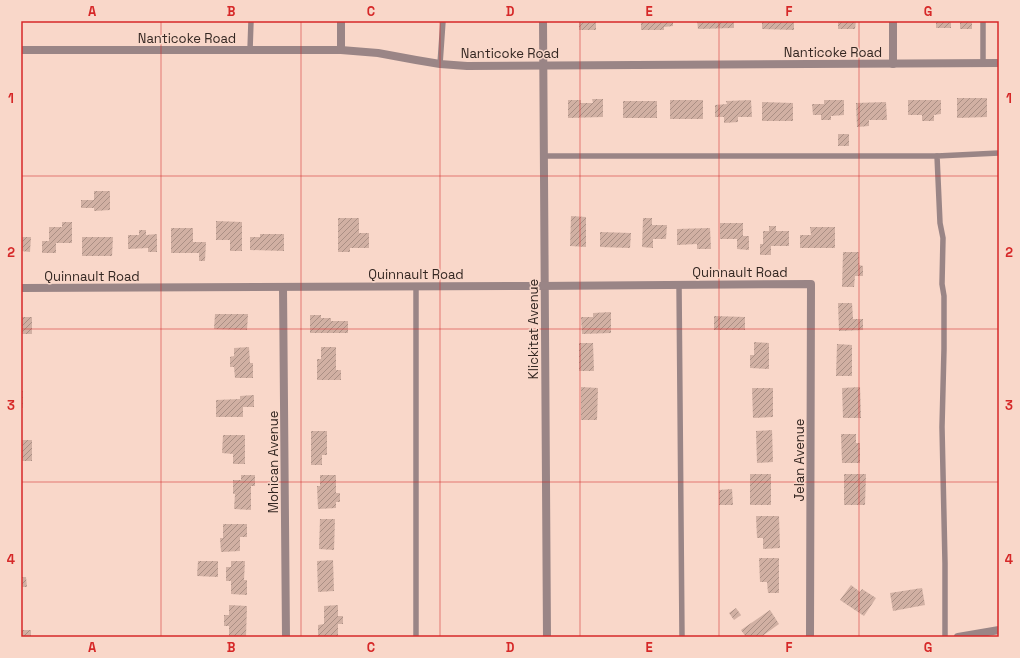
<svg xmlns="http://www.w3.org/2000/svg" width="1020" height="658" viewBox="0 0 1020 658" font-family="'Space Grotesk',sans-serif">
  <defs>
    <pattern id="building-hatch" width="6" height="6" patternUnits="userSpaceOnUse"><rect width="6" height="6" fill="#d1b0a3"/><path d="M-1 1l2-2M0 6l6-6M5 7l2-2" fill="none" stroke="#aa8f84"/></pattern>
  </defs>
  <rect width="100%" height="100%" fill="#f9d7c9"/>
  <g fill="url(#building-hatch)">
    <rect x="579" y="21" width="17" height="9"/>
    <polygon points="641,21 673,21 673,26 664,27 664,30 641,30"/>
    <polygon points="697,21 734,21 734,28 698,29"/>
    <polygon points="762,21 794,21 794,30 762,29"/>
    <polygon points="838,21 856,21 855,29 838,29"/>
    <rect x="936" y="21" width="15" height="7"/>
    <rect x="960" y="21" width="12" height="8"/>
    <polygon points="957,98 987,98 987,117 957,118"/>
    <polygon points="592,99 603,99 603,117 568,118 568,100 581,100 581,103 593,103"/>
    <rect x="670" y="100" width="33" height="19"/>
    <polygon points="751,100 752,117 738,117 738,122 724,123 724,117 715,117 715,105 727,104 726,101"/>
    <polygon points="824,100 844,100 844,115 831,116 831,120 821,120 821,115 813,115 812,104 824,104"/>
    <polygon points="908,100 941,100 941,114 934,115 934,121 922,121 922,115 908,115"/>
    <rect x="623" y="101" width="34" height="17"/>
    <polygon points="762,102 793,103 793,121 762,121"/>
    <polygon points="886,102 887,120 869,120 869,126 857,127 856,103"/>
    <rect x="838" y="134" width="11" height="12"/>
    <polygon points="94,191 110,191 110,210 94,211 94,208 81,208 81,200 94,200"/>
    <polygon points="571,216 586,217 586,247 570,246"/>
    <polygon points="338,218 359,218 359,233 369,233 369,248 350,248 350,252 338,252"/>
    <polygon points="643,218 652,218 652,225 667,225 666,239 653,239 653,248 642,247"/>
    <polygon points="216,221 242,222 242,251 230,251 230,240 216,240"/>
    <polygon points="62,222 72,222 72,243 56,243 56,253 42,253 42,241 49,241 49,227 62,227"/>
    <polygon points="720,223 743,223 743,236 749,236 749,250 737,249 737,239 720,239"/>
    <polygon points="769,226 776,226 776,231 789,231 789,246 771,246 771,255 760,255 760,244 763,244 763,231 769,231"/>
    <polygon points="810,227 835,227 835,248 800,248 800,235 811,235"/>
    <polygon points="171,228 193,228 193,242 206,242 205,261 199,261 199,253 171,253"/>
    <polygon points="710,228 711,249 697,249 697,244 677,245 677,229"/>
    <polygon points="139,230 146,230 146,235 157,234 157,252 148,252 148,248 128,249 128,235 139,235"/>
    <polygon points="600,232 631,233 630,248 600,247"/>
    <polygon points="260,234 284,234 284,251 250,250 250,237 260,237"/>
    <polygon points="21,237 31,237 30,252 21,251"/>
    <polygon points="82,237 113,237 112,256 82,256"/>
    <polygon points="843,252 859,252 859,265 863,266 863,276 855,276 854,287 842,287"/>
    <polygon points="838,303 852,303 853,319 863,319 863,330 839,331"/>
    <polygon points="611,312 611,333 582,334 581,317 593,317 593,313"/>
    <polygon points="215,314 248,314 247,330 214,329"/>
    <polygon points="310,315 321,315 321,318 331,318 331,321 348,321 348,333 310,333"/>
    <polygon points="714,316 745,317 745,330 714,330"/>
    <rect x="21" y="317" width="11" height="17"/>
    <polygon points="754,342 769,343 769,369 750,368 750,355 754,355"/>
    <polygon points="579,343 593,343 594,371 579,371"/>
    <polygon points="837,344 852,345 852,376 836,376"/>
    <polygon points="249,347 250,363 253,363 253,378 235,378 234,367 230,367 230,357 234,356 234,348"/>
    <polygon points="321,347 336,347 336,370 341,370 341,380 317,380 317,359 321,359"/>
    <polygon points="581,387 598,388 597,420 581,420"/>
    <polygon points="860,387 861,418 843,418 842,388"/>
    <polygon points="752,388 773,388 773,417 753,418"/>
    <rect x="21" y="391" width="2" height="17"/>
    <polygon points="254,395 254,407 243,407 243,417 216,417 216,400 240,399 240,396"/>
    <polygon points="772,430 773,462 757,463 756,431"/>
    <polygon points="311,431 327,431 327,455 322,455 322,465 311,465"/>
    <polygon points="841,434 856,434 856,443 860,443 860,463 842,463"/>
    <polygon points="223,435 245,435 245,464 233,464 233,454 222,453"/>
    <rect x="21" y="440" width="11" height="21"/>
    <rect x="750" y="474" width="21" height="31"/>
    <polygon points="844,474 866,474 865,505 844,505"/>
    <polygon points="241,475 255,475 255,486 251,486 251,510 234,509 235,494 233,494 233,480 241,480"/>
    <polygon points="320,475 336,475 336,493 340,493 340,502 336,502 336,508 318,509 317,486 320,486"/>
    <polygon points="732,489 733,505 719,505 719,490"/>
    <polygon points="756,516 779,516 780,548 763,549 763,538 757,538"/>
    <polygon points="320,519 335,519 334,550 319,549"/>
    <polygon points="223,524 247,524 247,537 240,537 240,551 221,552 220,538 223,538"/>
    <polygon points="759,558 779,558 779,593 768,593 767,582 760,582"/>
    <polygon points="333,560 334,591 318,592 317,561"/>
    <polygon points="198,561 218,561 218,577 197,576"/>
    <polygon points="231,561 245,561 244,580 247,580 247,595 231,594 231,581 226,581 226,567 231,567"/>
    <polygon points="21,577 26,577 27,587 21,587"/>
    <polygon points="851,585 860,592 862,589 876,598 864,616 840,600"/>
    <polygon points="922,588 925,605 893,611 890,593"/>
    <polygon points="229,605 247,606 246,637 229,637 229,626 224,626 224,615 229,615"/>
    <polygon points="338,605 338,616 343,616 343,624 338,624 338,636 318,636 318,625 324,624 324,606"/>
    <polygon points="736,608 741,615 734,620 729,613"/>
    <polygon points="770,610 779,624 761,637 746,637 741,630"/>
    <rect x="21" y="630" width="10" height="7"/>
  </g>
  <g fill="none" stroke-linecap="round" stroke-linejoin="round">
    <g stroke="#9a8586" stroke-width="5.5">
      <polyline points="983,21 983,63"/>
      <polyline points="250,50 251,21"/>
      <polyline points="440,64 443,21"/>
      <polyline points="545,156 937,156"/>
      <polyline points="679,284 682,637"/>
      <polyline points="416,286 416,637"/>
      <polyline points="945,637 945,563 942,427 944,349 944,296 942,284 943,238 940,223 937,156 999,153"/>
    </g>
    <g stroke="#9a8586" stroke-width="8">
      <polyline points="543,21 547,637"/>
      <polyline points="21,50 341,50 378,53 416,60 440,64 467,66 999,63"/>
      <polyline points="341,50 341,21"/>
      <polyline points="893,64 893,21"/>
      <polyline points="283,287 286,637"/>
      <polyline points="21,288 537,286 811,284 810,637"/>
      <polyline points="958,637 999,630"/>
    </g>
  </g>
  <path fill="none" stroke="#d62828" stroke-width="1" stroke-opacity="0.55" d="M161,21v616M301,21v616M440,21v616M580,21v616M719,21v616M859,21v616M21,176h978M21,329h978M21,482h978"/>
  <g text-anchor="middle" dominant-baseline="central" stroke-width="3" stroke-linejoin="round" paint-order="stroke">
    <g font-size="13" fill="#342722" stroke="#f9d7c9">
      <text x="187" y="38">Nanticoke Road</text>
      <text x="833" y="52">Nanticoke Road</text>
      <text x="510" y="53">Nanticoke Road</text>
      <text x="740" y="272">Quinnault Road</text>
      <text x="416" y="274">Quinnault Road</text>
      <text x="92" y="276">Quinnault Road</text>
      <text transform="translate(533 329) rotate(-90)">Klickitat Avenue</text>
      <text transform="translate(799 460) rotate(-90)">Jelan Avenue</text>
      <text transform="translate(273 462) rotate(-90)">Mohican Avenue</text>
    </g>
  </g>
  <rect width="1020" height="658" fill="none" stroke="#f9d7c9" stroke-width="44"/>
  <rect x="22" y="22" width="976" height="614" fill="none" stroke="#d62828" stroke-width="1.5"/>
  <g font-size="13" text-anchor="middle" font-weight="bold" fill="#d62828">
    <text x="92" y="16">A</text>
    <text x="231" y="16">B</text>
    <text x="371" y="16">C</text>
    <text x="510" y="16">D</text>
    <text x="649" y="16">E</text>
    <text x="789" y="16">F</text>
    <text x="928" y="16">G</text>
    <text x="11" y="103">1</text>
    <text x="1009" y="103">1</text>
    <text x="11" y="257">2</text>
    <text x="1009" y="257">2</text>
    <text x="11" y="410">3</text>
    <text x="1009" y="410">3</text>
    <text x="11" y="564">4</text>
    <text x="1009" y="564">4</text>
    <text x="92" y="652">A</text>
    <text x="231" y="652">B</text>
    <text x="371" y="652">C</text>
    <text x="510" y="652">D</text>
    <text x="649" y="652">E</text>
    <text x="789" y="652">F</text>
    <text x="928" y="652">G</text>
  </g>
</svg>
